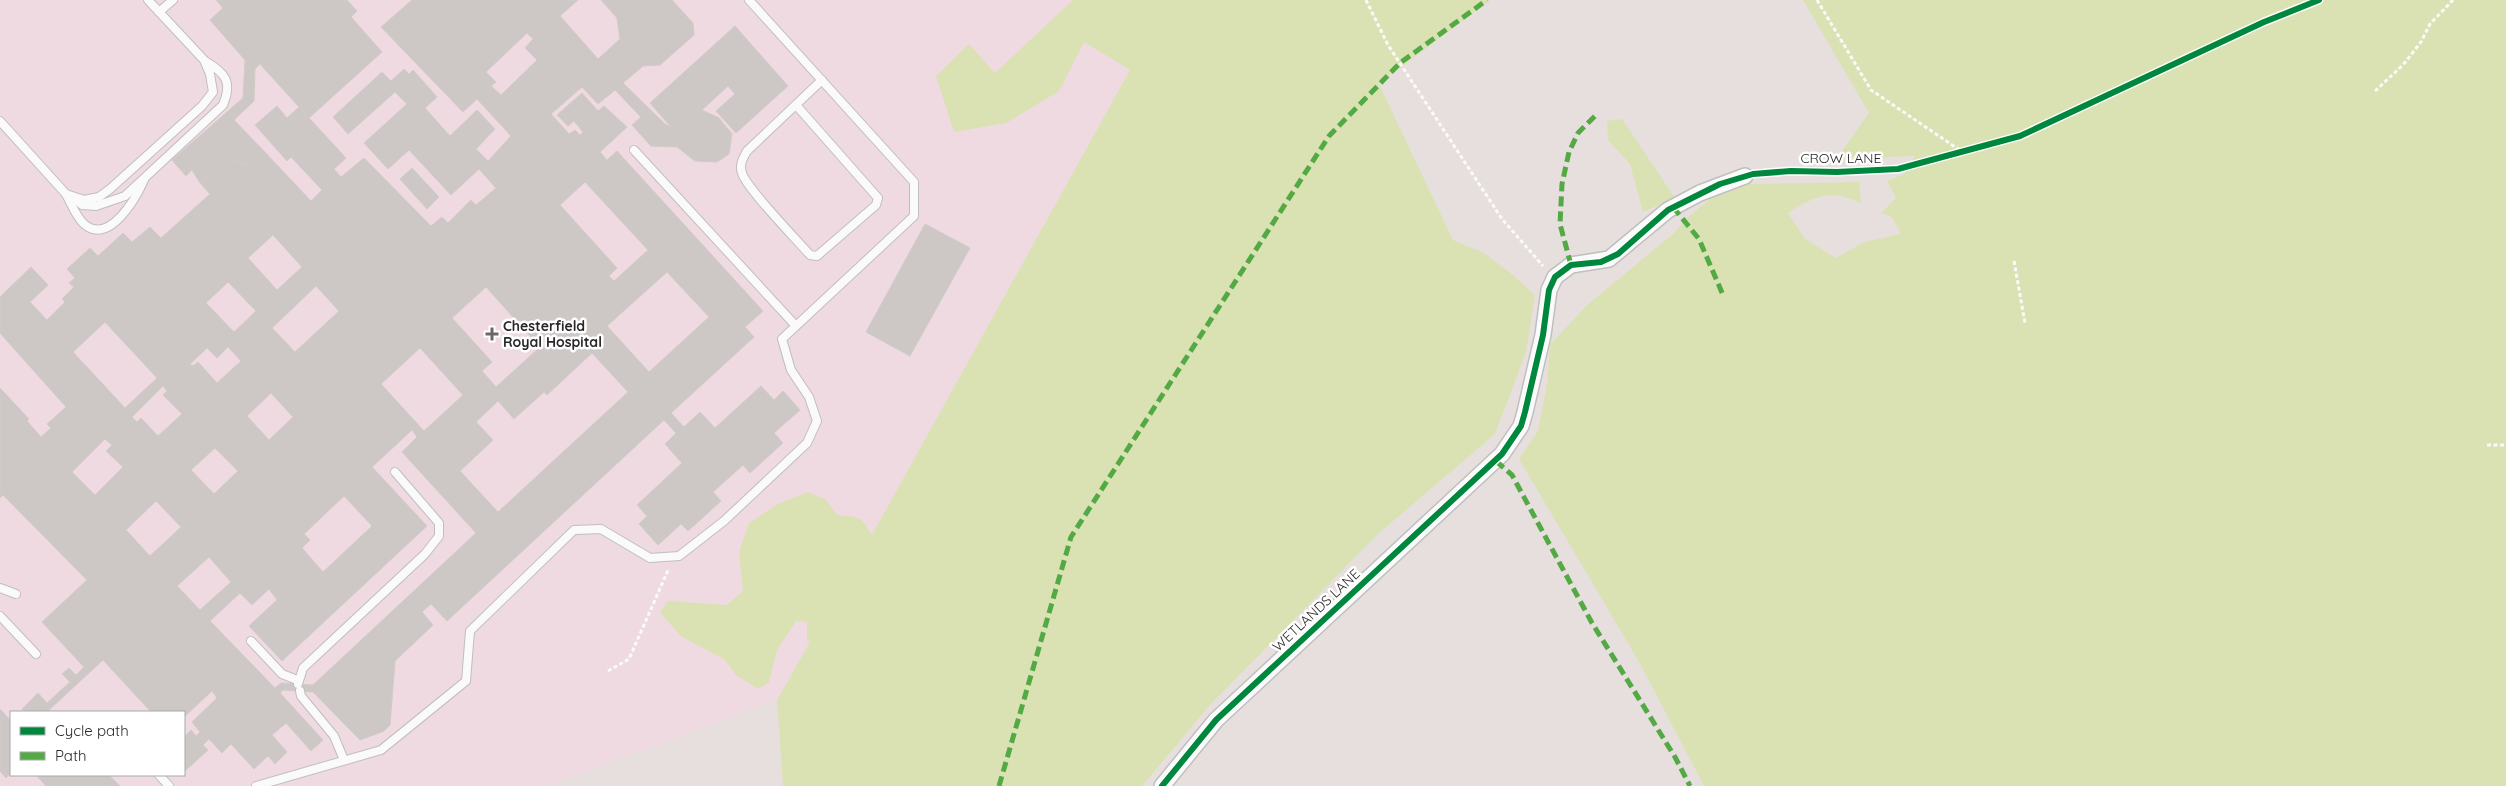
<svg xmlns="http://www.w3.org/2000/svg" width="2506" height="786" viewBox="0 0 2506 786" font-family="Quicksand,sans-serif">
  <rect width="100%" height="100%" fill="#e7dfdd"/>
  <path fill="#eedae0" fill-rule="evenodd" d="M0,0h1073l-78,73 -58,3 122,15 25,-49 46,28 -259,467 -94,163 -229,86h-548zM11,712h173v63h-173z"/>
  <g fill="#dae2b4">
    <path d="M1073,0h417l-95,72 -17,10 75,158 31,13 29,22 22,20 -9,57 -31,82 -117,100 -169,172 -67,80h-359l-6,-86 33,-58 -3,-2v-18l-11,-1 -19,29 -8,32 -11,7 -22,-14 -11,-15 -44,-24 -21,-23 7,-12 60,4 16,-14 -4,-39 10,-29 29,-19 30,-12 18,8 11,15c24,3 23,0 35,20l258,-465 -46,-28 -25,49 -53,32 -52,9 -18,-56 33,-32 26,29z"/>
    <path d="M1803,0h703v786h-802l-66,-126 -119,-201 19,-28 9,-48 3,-38 36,-39 88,-73 14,-16 22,-18 39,-15 110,-2 2,21c-31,-14 -45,-8 -73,10l17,26 31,19 28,-16 37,-8 -9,-17 -11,-4 15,-15 -9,-17 17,-7 11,-18 -79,3 33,-46z"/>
    <polygon points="1622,119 1675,198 1643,212 1630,164 1608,140 1607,121"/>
  </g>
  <g fill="#cdc8c6" stroke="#d2cbc9" fill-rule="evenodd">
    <polygon points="216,0 347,0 357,11 351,17 382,52 309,118 260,64 255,69 254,101 234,120 262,149 244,166 237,159 230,165 225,158 200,183 192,170 186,176 172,160 243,98 245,60 210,20 223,8"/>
    <path d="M412,0h166l-18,16 38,43 22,-20 -3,-21 -16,-18h71l21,23 1,12 -34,30 -17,1 -20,17 42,41 6,3 -21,-24 85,-77 53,60 -52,47 -20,-22 19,-17 -7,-8 -26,24 17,8 13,16 -3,20 -12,8 -22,-1 -18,-14 -26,-1 -19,-21 9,-8 -26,-27 -17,14 -16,-17 -31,27 18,20 6,-4 5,5 3,-3 -9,-11 -6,5 -11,-11 25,-22 16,18 6,-5 23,21 -27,25 7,8 10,-9 146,160 -18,16 9,10 -83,76 13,14 16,-15 15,16 46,-42 13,14 9,-9 17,19 -26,23 9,10 -33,30 -7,-8 -30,27 8,9 -33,30 -7,-7 -23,21 -19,-21 8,-8 -10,-11 45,-42 -17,-19 11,-11 -12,-13 -217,201 -16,-17 -9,8 11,13 -38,36 -5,64 -6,6 -24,9 -47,-48 -30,-2 -3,3 43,47 -12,11 -25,-28 -14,12 15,17 -12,12 -7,-8 -14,13 -23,-25 -9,9 -13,-14 -6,6 5,5 -24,22v-35l7,-7 5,6 4,-4 -8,-10 25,-24 -5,-7 -28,26v-5h-33l-48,-52 -54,50 2,2h-26l-3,-3 16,-16 9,10 23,-21 -8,-8 7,-6 7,7 8,-8 -42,-45 45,-42 -84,-85 -3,3v-110l29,31 -2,2 14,16 10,-9 -4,-4 19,-17 -66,-74v-36l31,-30 17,18 -18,17 17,18 18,-18 -3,-3 12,-12 -5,-4 6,-5 -8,-9 23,-21 8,8 25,-23 9,9 18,-15 11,11 49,-44 -10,-11 25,-25 5,7 7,-6 7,7 18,-17 49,52 11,-11 -31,-33 -4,4 -32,-36 22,-19 10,12 12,-11 47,51 -12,11 7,8 23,-19 67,68 11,-9 6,6 23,-23 5,5 20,-17 -17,-19 -28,26 -42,-45 -21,19 -24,-26 43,-39 -12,-12 -47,42 -15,-17 49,-45 9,9 13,-12 5,5 4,-4 24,27 -12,11 25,28 27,-26 18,19 -19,20 12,12 23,-25 -34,-37 -14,13 -82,-85zM527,33l6,6 -8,9 12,12 -36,35 -10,-9 5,-4 -10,-10zM585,182l63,68 -34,31 -5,-5 8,-8 -57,-63zM273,235l29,32 -25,23 -29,-32zM667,272l42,45 -60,55 -42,-46zM228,282l28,29 -22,21 -28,-29zM316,286l23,25 -44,41 -23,-24zM486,287l54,60 -44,40 -14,-16 10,-9 -40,-44zM105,322l52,56 -32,30 -52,-56zM228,347l13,14 -24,22 -19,-21 -5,4 -3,-2 17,-16 10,10zM420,348l43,47 -39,36 -43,-47zM592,353l36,39 -130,120 -38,-41 33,-31 -17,-18 22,-21 16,18 30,-27 3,3zM163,386l4,5 -4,4 19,19 -24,22 -17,-18 -4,4 -5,-5zM271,393l22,24 -24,23 -22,-24zM412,430l5,7 -15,15 74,81 -163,152 -32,-2 -6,5 -65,-67 30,-28 12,12 17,-16 8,11 -28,26 33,35 145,-135 -55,-59zM105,439l7,6 -6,6 17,16 -28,28 -23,-23zM215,448l23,23 -24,23 -23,-24zM344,496l28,30 -49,46 -21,-24 8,-8 -6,-6zM156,501l25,26 -31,29 -24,-26zM209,557l22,25 -31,28 -23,-24z"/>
    <polygon points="412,168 439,197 427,209 400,179"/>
    <polygon points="925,224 970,248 910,356 866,332"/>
    <polygon points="0,709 11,721 11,773 6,778 0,771"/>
    <polygon points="36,775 109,775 120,786 46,786"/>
  </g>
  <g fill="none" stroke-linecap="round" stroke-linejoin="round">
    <defs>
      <g id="lane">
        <polyline points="159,12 173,0"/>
        <path d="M796,105l82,93 -2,7 -59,51 -7,-1c-13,-15 -63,-66 -68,-82 -3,-8 1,-15 5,-22l75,-71"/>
        <polyline points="0,121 66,194 84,200 99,197 110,189 202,106 213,92 210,74 204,60 148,0"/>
        <polyline points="634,150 796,326"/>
        <path d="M66,194c5,9 10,23 18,30 25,22 52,-26 60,-44"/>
        <path d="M76,200l6,5 14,1 29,-10 98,-91c10,-24 2,-32 -18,-44"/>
        <polyline points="0,588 16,594"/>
        <polyline points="0,616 36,654"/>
        <polyline points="251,641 282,674 297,680"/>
        <polyline points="298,684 303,668 425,554 439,536 439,523 395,472"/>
        <polyline points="300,691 301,696 334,736 344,760"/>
        <polyline points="159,775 169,786"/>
        <polyline points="256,786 381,750 466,681 470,631 574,530 601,529 650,558 679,556 724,521 807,443 817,421 809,397 791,370 782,339 914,216 914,182 749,0"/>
      </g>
      <polyline id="street" points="1162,786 1216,720 1502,454 1521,426 1525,412 1543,335 1549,290 1555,277 1571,265 1609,259 1668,210 1700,193 1745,176"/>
    </defs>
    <use href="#lane" stroke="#c0bfbf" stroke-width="10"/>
    <use href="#street" stroke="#c0bfbf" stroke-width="18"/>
    <g stroke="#fbfafa" stroke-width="3" stroke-dasharray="4 2.5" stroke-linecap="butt">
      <polyline points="1366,0 1388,45 1502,219 1543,266"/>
      <polyline points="1817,0 1871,90 1964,153"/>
      <polyline points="2375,91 2403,65 2421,42 2430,24 2453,0"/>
      <polyline points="2014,261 2025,323"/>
      <polyline points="2487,445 2506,445"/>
      <polyline points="608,671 629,659 669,568"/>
    </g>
    <use href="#lane" stroke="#fbfafa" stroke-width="8"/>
    <use href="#street" stroke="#fbfafa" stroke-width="15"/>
    <g stroke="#53aa44" stroke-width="5" stroke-dasharray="10 5" stroke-linecap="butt">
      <polyline points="1673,207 1699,239 1723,295"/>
      <polyline points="1571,265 1560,224 1562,184 1569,152 1578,133 1596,115"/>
      <polyline points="1496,461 1512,475 1592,623 1675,757 1690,786"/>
      <polyline points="999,786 1071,537 1329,136 1400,63 1487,0"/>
    </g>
    <defs>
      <polyline id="cycleway" points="1162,786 1216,720 1502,454 1521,426 1525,412 1543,335 1549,290 1555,277 1571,265 1601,262 1618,254 1668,210 1720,184 1753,174 1791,171 1837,172 1898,169 2020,136 2264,22 2319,0"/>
    </defs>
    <use href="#cycleway" stroke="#fff" stroke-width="9"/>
    <use href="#cycleway" stroke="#00873e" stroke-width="6"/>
  </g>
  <path fill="#6b6867" stroke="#fff" stroke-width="2" d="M489.5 326.5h5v5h5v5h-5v5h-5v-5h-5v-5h5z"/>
  <g text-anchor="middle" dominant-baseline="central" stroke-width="5" stroke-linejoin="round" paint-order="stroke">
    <g font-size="14" fill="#282828" stroke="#fff">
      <text x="1841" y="158">CROW LANE</text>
      <text transform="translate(1316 610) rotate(-43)">WETLANDS LANE</text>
    </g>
    <g font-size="14" font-weight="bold" fill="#282828" stroke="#fff" text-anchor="start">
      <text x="503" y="326">Chesterfield<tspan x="503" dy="16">Royal Hospital</tspan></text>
    </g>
  </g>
  <rect x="10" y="711" width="175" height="65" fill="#ffffff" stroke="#a9a9a9"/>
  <rect x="20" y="727" width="25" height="8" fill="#00873e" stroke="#a9a9a9"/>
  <text x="55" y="736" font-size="15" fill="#282828">Cycle path</text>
  <rect x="20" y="752" width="25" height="8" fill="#53aa44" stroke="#a9a9a9"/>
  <text x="55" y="761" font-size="15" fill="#282828">Path</text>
</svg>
